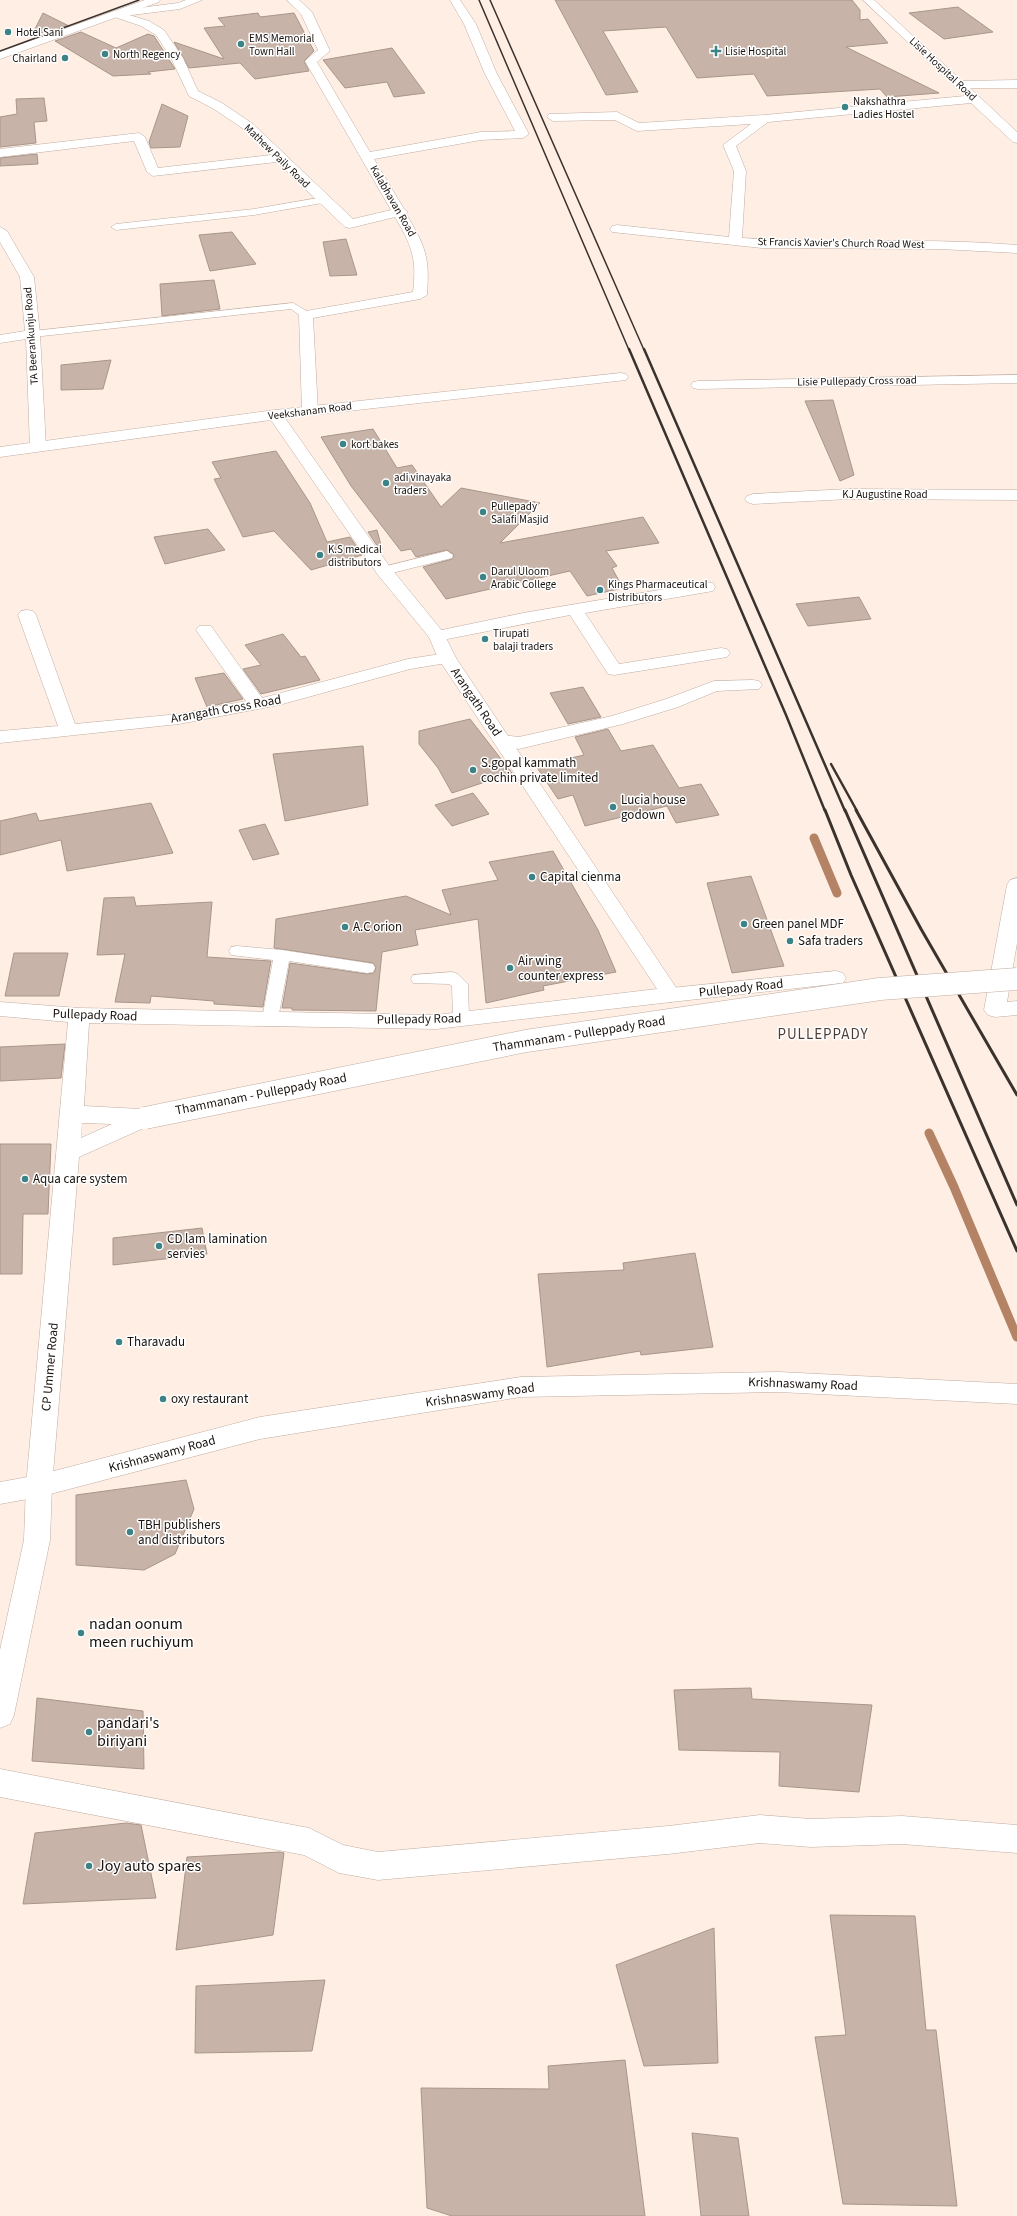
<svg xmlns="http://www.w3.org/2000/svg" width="1017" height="2216" viewBox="0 0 1017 2216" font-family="'Source Sans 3',sans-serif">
  <rect width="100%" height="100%" fill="#feeee4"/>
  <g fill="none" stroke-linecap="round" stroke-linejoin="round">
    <g stroke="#b48366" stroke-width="9">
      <polyline points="814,838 837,893"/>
      <polyline points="929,1133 954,1187 1017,1337"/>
    </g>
  </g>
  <g fill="#c7b3a8" stroke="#a9968b">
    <polygon points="555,0 852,0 860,10 860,20 868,19 888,43 846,47 939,93 887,97 880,89 767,96 754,74 697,78 666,27 603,31 638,92 606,95"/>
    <polygon points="958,7 993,32 944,39 909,13"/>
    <polygon points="43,13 69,26 44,34 35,29"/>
    <polygon points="258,13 260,17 294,13 314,51 304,61 309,71 255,79 240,63 189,68 174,42 224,59 204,28 225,26 218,18"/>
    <polygon points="81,32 116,48 148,34 154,36 175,69 148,72 151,74 113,76 55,41"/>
    <polygon points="392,48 425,93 394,97 387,82 345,88 323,60"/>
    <polygon points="44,98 47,121 34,122 36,143 0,147 0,117 17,114 16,99"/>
    <polygon points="162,104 188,116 180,147 151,148 149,142"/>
    <polygon points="37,154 38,164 0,166 0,158"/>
    <polygon points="232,232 256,264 210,271 199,235"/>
    <polygon points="346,239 357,275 330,276 323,242"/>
    <polygon points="214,280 220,309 162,316 160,284"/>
    <polygon points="111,360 103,389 61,390 61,365"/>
    <polygon points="833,400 854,475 840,481 805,401"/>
    <polygon points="373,429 397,468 412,465 441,507 461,488 540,503 500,543 643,517 659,543 606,551 617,566 612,568 623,588 587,596 570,571 446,599 423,567 452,559 454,555 447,550 416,557 411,549 401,551 351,486 321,437"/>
    <polygon points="276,451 310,503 327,542 350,537 362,555 311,570 274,531 243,537 214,479 221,478 212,462"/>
    <polygon points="208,529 225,550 165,564 154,537"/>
    <polygon points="377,530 382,549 380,550 368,532"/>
    <polygon points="859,597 871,619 808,626 796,604"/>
    <polygon points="283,634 301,657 305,656 320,680 261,694 243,669 261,665 245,645"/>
    <polygon points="224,673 243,699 207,707 195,678"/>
    <polygon points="583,687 601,717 568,724 550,693"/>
    <polygon points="470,719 512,773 452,793 438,768 419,744 419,731"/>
    <polygon points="608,729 621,751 653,745 679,788 701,784 719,815 676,823 667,806 585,826 573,795 558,799 536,766 584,755 575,737"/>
    <polygon points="363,746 368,805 285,821 273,754"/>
    <polygon points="473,793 489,814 452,826 435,805"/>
    <polygon points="151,803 173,853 67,871 61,840 0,855 0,821 36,813 39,821"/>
    <polygon points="265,824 279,854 253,860 239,830"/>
    <polygon points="553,851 598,930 616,972 543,986 544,990 486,1003 478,919 415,930 418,945 382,952 376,1011 292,1010 292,1008 282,1008 290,963 367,974 374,973 376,967 373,963 274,948 276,919 406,896 451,915 442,890 498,880 489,862"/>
    <polygon points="751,876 784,966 732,973 707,883"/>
    <polygon points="134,897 136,906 212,902 207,957 271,961 263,1007 214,1004 214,1001 151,996 150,1003 115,1002 125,954 97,955 104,898"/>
    <polygon points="14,953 68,953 59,996 5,996"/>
    <polygon points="65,1044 61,1078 0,1081 0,1047"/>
    <polygon points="0,1144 51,1144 48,1214 23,1214 22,1274 0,1274"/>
    <polygon points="202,1228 207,1254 113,1265 113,1238"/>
    <polygon points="695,1253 713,1347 641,1355 640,1351 547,1367 538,1274 624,1270 623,1263"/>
    <polygon points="186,1480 194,1509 175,1554 144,1570 76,1565 76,1495"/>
    <polygon points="751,1688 752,1699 872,1705 859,1792 779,1786 780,1752 679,1750 674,1690"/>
    <polygon points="37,1698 143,1711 144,1769 32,1761"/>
    <polygon points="126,1823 141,1825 156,1898 23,1904 35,1833"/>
    <polygon points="280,1852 284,1853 273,1935 176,1950 187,1857"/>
    <polygon points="830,1915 915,1916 926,2030 936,2030 957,2206 843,2204 815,2037 846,2035"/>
    <polygon points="714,1928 718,2063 644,2066 616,1965"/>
    <polygon points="325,1980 312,2051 195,2053 196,1986"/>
    <polygon points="625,2060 645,2216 452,2216 427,2208 421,2088 549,2089 548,2066"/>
    <polygon points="692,2133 738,2138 749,2216 701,2216"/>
  </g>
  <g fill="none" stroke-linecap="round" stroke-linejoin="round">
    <defs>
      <g id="lane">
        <polygon points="324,197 329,200 328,202 254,215 116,230 111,227 116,224 254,209"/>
        <polygon points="293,303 310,313 311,315 310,317 302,317 291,309 33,337 27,334 33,331"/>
        <polygon points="447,551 453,555 452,558 384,575 378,571 379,568"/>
        <polygon points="237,946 282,950 367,963 373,964 375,968 373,972 367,973 289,961 278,1019 276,1023 270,1025 264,1023 262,1019 273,960 231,955 229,951 231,947"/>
        <polygon points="452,972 458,974 468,984 469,1019 467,1023 461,1025 455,1023 453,1019 452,986 449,984 413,983 411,979 413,975"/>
      </g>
      <g id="street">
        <path d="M287,0h12l13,12 18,39 -13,11 53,90 111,-20 34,-1 -30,-57 -21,-50 -14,-24h10l16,24 21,50 32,60 -6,4 -42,2 -107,19 30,50 4,3 -2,2c19,31 24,43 21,81l-7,4 -107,19 5,93 -3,3h-10l-3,-3 -3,-96 7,-4 107,-19c4,-33 -1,-46 -18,-75l-45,11 -5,-1 -68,-65 -124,14 -6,-4 -13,-31 -134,16v-8l139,-16 6,4 13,31 113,-13 -26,-25 -31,-21 -25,-13 -18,-38 -15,-23 -15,-9 -29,-10 -2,-2 2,-2 4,-1 33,10 15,9 19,28 15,33 24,12 31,21 100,95 38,-9 -86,-149 13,-11 -17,-36z"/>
        <path d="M863,0h11l88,81 55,-1v8h-47l47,44v11l-4,-1 -42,-39 -203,19 -32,24 10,25 -4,67c92,6 183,-1 275,7v8l-77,-4 -178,-1 -150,-16 -2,-3 2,-3 5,-1 112,12 5,-66 -11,-26 28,-21 -114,7 -22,-11 -62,1 -6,-4 2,-3 68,-2 22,11 126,-8 200,-19z"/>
        <polygon points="0,227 7,231 34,277 40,334 46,448 43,451 33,451 30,448 26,339 0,343 0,335 25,331 20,277 0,242"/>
        <polygon points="1017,375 1017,383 698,389 693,388 691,385 693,382 698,381"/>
        <polygon points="849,489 1017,490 1017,500 849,499 753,504 747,502 745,499 747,496 753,494"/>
        <polygon points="707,582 713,583 715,587 713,591 585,613 619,664 721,648 727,649 730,653 727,657 721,658 614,675 608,674 570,615 437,641 431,640 428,636 431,632 437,631 523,613"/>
        <polygon points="27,610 33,611 36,615 75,724 179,714 246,701 196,630 199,626 211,626 262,698 408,659 447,653 453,654 456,658 453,662 410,669 279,705 179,724 0,743 0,731 58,726 18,615 21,611"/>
        <polygon points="753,680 759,681 762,685 759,689 717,691 678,707 623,724 519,749 496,745 493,741 496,737 502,735 519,737 612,716 666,699 714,681"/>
        <polygon points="1017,878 1017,943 1007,1002 1017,1001 1017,1015 995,1017 988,1015 984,1010 1007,885 1010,880"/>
        <polygon points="836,971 843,973 846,978 843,983 671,1002 664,1000 661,995 664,990 671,988"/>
        <polygon points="779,1372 1017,1384 1017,1404 779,1392 521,1397 260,1439 39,1497 0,1504 0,1482 39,1475 260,1417 521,1377"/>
        <polygon points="0,1769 309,1828 343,1845 378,1852 668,1826 760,1815 811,1819 902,1816 1017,1825 1017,1853 902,1844 811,1847 760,1843 668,1854 378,1880 339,1873 304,1855 0,1797"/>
      </g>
      <g id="secondary">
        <polygon points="186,0 202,0 180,9 116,17 110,14 116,11 178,3"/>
        <path d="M621,373l5,1 2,3 -2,3 -341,38 105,149 53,65 13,26 225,337 -3,5 -7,2 -235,27 -347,-6 -5,83 57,3 12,3 3,6 -3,6 -74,33 -27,329 -2,54 -36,175 -4,9 -10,4v-78l24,-110 2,-54 42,-464 -68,-6v-14l79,6 357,7 221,-26 -219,-331 -9,-21 -51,-62 -107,-155 -271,37v-10l275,-37zM82,1123l30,1 -31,14z"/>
      </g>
      <polygon id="primary" points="145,0 160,0 159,2 0,59 0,52"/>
    </defs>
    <use href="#lane" stroke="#c1ada2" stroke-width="1"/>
    <use href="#street" stroke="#c1ada2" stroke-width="1"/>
    <use href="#secondary" stroke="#c1ada2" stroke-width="1"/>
    <use href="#primary" stroke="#c1ada2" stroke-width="1"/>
    <use href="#lane" fill="#fff" fill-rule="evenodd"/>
    <use href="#street" fill="#fff" fill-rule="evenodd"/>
    <use href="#secondary" fill="#fff" fill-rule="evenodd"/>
    <use href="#primary" fill="#fff" fill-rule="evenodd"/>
    <g stroke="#3a322d" stroke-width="1.5">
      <polyline points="479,0 629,350"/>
      <polyline points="490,0 644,350"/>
      <polyline points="0,51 139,0"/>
    </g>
    <g stroke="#3a322d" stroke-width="2.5">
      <polyline points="629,349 786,715 825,811"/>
      <polyline points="644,349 845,811"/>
      <polyline points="831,764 857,811"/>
    </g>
    <g stroke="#3a322d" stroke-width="3">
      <polyline points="825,810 851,875 1017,1251"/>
      <polyline points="845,810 1017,1205"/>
      <polyline points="856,810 921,929 1017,1095"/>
    </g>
    <defs>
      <polyline id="secondary-bridge" points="145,1118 526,1041 880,989 1017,979"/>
    </defs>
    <use href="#secondary-bridge" stroke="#c1ada2" stroke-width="23" stroke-linecap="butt"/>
    <use href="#secondary-bridge" stroke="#fff" stroke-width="22"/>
  </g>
  <g fill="#3b8387" stroke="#fff" stroke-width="1.5">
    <circle cx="8" cy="32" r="4"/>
    <circle cx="241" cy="44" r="4"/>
    <path d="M714 45h4v4h4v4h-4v4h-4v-4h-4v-4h4z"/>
    <circle cx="105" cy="54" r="4"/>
    <circle cx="65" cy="58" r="4"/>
    <circle cx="845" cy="107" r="4"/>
    <circle cx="343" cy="444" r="4"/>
    <circle cx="386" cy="483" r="4"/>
    <circle cx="483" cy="512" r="4"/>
    <circle cx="320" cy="555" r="4"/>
    <circle cx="483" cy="577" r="4"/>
    <circle cx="600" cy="590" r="4"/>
    <circle cx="485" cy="639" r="4"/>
    <circle cx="473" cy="770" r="4"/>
    <circle cx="613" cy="807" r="4"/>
    <circle cx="532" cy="877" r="4"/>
    <circle cx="744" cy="924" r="4"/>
    <circle cx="345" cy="927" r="4"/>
    <circle cx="790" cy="941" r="4"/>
    <circle cx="510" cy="968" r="4"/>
    <circle cx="25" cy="1179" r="4"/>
    <circle cx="159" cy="1246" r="4"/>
    <circle cx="119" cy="1342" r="4"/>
    <circle cx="163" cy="1399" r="4"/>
    <circle cx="130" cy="1532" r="4"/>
    <circle cx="81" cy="1633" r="4"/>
    <circle cx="89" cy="1732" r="4"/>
    <circle cx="89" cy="1866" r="4"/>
  </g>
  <g text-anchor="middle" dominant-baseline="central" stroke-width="3" stroke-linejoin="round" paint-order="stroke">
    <g font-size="11" fill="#19120e" stroke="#fff" text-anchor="start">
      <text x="16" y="32">Hotel Sani</text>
      <text x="249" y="38">EMS Memorial<tspan x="249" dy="13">Town Hall</tspan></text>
      <text x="725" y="51">Lisie Hospital</text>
      <text x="113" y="54">North Regency</text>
      <text x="57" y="58" text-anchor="end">Chairland</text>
      <text x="853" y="101">Nakshathra<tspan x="853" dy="13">Ladies Hostel</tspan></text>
      <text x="351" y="444">kort bakes</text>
      <text x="394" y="477">adi vinayaka<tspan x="394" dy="13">traders</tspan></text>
      <text x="491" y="506">Pullepady<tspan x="491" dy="13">Salafi Masjid</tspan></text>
      <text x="328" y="549">K.S medical<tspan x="328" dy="13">distributors</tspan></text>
      <text x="491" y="571">Darul Uloom<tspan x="491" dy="13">Arabic College</tspan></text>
      <text x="608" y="584">Kings Pharmaceutical<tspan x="608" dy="13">Distributors</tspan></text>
      <text x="493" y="633">Tirupati<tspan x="493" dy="13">balaji traders</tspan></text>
    </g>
    <g font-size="11" fill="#19120e" stroke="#fff">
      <text transform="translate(943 69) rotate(43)">Lisie Hospital Road</text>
      <text transform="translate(277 156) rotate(44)">Mathew Paily Road</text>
      <text transform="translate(393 201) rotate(60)">Kalabhavan Road</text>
      <text transform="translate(841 243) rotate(1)">St Francis Xavier's Church Road West</text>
      <text transform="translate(31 336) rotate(-94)">TA Beerankunju Road</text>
      <text transform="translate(857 381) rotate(-1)">Lisie Pullepady Cross road</text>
      <text transform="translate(310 411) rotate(-7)">Veekshanam Road</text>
      <text x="885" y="494">KJ Augustine Road</text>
    </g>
    <g font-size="13" fill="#19120e" stroke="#fff">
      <text transform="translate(476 702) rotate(56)">Arangath Road</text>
      <text transform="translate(226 709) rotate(-10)">Arangath Cross Road</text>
      <text transform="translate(741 988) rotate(-6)">Pullepady Road</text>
      <text transform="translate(95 1015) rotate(2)">Pullepady Road</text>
      <text transform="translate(419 1019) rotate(-1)">Pullepady Road</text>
      <text transform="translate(579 1034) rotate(-9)">Thammanam - Pulleppady Road</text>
      <text transform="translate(261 1094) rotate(-11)">Thammanam - Pulleppady Road</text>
      <text transform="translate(50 1367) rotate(-85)">CP Ummer Road</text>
      <text transform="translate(803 1384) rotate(2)">Krishnaswamy Road</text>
      <text transform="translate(480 1395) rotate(-8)">Krishnaswamy Road</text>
      <text transform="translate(162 1454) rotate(-15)">Krishnaswamy Road</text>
    </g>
    <g font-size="13" fill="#19120e" stroke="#fff" text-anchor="start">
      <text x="481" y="763">S.gopal kammath<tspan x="481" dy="15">cochin private limited</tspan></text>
      <text x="621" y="800">Lucia house<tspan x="621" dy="15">godown</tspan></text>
      <text x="540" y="877">Capital cienma</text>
      <text x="752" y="924">Green panel MDF</text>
      <text x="353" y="927">A.C orion</text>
      <text x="798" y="941">Safa traders</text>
      <text x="518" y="961">Air wing<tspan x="518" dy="15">counter express</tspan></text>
      <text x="33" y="1179">Aqua care system</text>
      <text x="167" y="1239">CD lam lamination<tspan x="167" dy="15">servies</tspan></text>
      <text x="127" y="1342">Tharavadu</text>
      <text x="171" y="1399">oxy restaurant</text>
      <text x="138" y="1525">TBH publishers<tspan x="138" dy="15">and distributors</tspan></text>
    </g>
    <g font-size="15" letter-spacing="1" fill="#4d3d34" stroke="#fff">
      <text x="823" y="1034">PULLEPPADY</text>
    </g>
    <g font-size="16" fill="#19120e" stroke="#fff" text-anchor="start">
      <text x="89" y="1624">nadan oonum<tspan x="89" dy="18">meen ruchiyum</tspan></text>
      <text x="97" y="1723">pandari's<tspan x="97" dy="18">biriyani</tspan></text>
      <text x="97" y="1866">Joy auto spares</text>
    </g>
  </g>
</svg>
